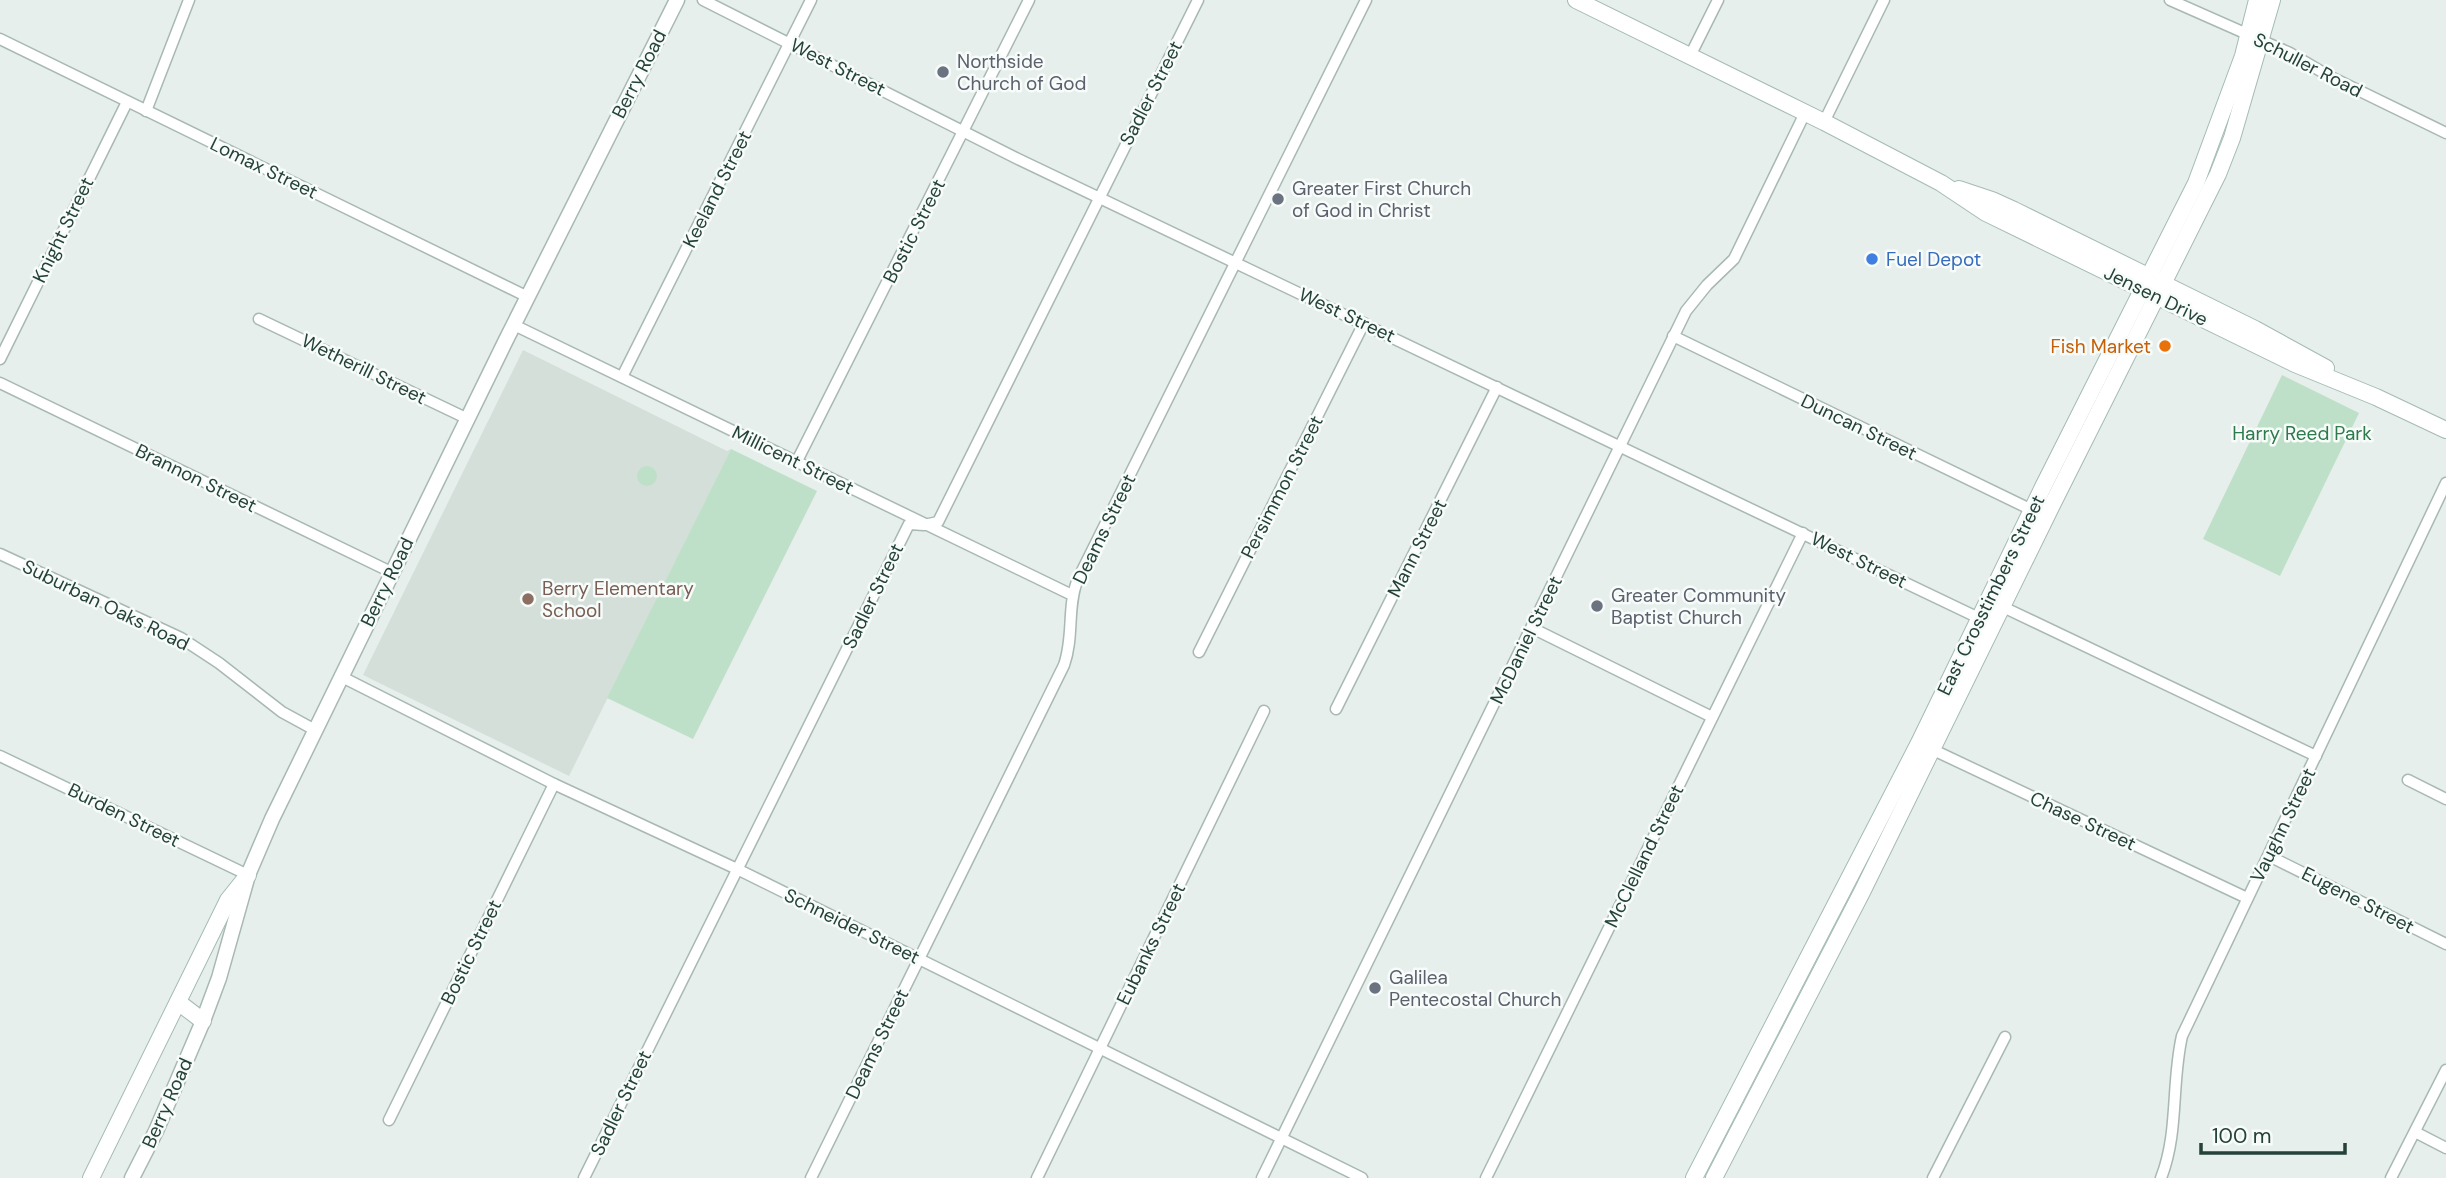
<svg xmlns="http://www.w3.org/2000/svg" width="2446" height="1178" viewBox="0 0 2446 1178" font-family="'DM Sans',sans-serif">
  <rect width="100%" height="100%" fill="#e6efeb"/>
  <polygon fill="#d4dfda" points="523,350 727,451 731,449 569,776 363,675"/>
  <g fill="#bfe0c8">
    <polygon points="2282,375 2359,413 2280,576 2203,539"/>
    <polygon points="731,449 817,491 693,739 607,698"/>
    <circle cx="647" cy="476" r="10"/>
  </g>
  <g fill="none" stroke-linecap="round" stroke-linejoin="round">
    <defs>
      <g id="minor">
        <polyline points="703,0 1018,159 1983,620"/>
        <polyline points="2170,0 2290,53 2329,76 2446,133"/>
        <polyline points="0,39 528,297"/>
        <polyline points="1690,56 1718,0"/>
        <polyline points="146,111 189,0"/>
        <polyline points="1824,122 1884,0"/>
        <polyline points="259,319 468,419"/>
        <polyline points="514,325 1072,595"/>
        <polyline points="1673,336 2036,512"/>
        <polyline points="0,359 127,102"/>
        <polyline points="622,377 811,0"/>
        <polyline points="0,383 391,572"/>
        <polyline points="797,461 1029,0"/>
        <polyline points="0,554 181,638 219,663 282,712 315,730"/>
        <polyline points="2003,607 2316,756"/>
        <polyline points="1532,628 1712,717"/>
        <polyline points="1199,652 1364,323"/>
        <polyline points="340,676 554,784 737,869 1362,1178"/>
        <polyline points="1336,709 1497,387"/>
        <polyline points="1927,747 2247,898"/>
        <polyline points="0,756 248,875"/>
        <polyline points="2408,780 2446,799"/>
        <polyline points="2269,856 2446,944"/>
        <polyline points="389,1120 554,784"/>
        <polyline points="2415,1132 2446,1148"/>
        <polyline points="584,1178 909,524 924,525 938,522 1198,0"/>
        <path d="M811,1178l253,-513c10,-28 3,-57 13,-84l289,-581"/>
        <polyline points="1037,1178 1264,711"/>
        <polyline points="1262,1178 1686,311 1707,285 1734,259 1805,113"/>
        <polyline points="1486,1178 1803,533"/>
        <polyline points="1933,1178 2005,1037"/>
        <path d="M2161,1178c18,-46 10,-94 21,-142l264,-553"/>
        <polyline points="2391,1178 2446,1070"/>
      </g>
      <polyline id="tertiary" points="132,1178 156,1131 203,1021 219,978 248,875 272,819 506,340 677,0"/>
      <g id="secondary">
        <polyline points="1576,0 1824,122 1941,183 1986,213 2295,364 2376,397 2446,430"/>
        <polyline points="1959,189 1992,200 2014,210 2255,329 2326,368"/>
        <polyline points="178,1002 203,1021"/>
        <polyline points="91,1178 228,900 248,875"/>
        <polyline points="1694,1178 1919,743 2043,487 2196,183 2243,56 2257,0"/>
        <polyline points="1714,1178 1862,892 2052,505 2218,174 2232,138 2272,0"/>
      </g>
    </defs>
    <use href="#minor" stroke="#a8b8b2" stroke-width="13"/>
    <use href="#tertiary" stroke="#a8b8b2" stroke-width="17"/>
    <use href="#secondary" stroke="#a4bbb3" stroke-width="18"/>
    <use href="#minor" stroke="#fff" stroke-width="10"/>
    <use href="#tertiary" stroke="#fff" stroke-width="14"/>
    <use href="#secondary" stroke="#fff" stroke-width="16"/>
  </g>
  <g fill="#6b7280" stroke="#f7fbf9" stroke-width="2.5">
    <circle cx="943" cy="72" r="7"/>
    <circle cx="1278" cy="199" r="7"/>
    <circle cx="1597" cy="606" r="7"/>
    <circle cx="1375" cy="988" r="7"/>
  </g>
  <circle fill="#3f7fe0" stroke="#f7fbf9" stroke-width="2.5" cx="1872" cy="259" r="7"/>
  <circle fill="#e8710a" stroke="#f7fbf9" stroke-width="2.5" cx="2165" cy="346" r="7"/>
  <circle fill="#8d6e63" stroke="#f7fbf9" stroke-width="2.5" cx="528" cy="599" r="7"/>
  <g text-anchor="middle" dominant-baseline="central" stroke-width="5" stroke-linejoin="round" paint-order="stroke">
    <g font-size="19" fill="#5b616d" stroke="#f7fbf9" text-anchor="start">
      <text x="957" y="61">Northside<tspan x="957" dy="22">Church of God</tspan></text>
      <text x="1292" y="188">Greater First Church<tspan x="1292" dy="22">of God in Christ</tspan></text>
      <text x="1611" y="595">Greater Community<tspan x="1611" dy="22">Baptist Church</tspan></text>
      <text x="1389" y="977">Galilea<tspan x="1389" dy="22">Pentecostal Church</tspan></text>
    </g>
    <g font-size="19" fill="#24423a" stroke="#f7fbf9">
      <text transform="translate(2308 65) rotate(27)">Schuller Road</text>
      <text transform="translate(838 67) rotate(27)">West Street</text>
      <text transform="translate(639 74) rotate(-63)">Berry Road</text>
      <text transform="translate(1151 93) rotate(-63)">Sadler Street</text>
      <text transform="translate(264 168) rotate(26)">Lomax Street</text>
      <text transform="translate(717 189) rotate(-63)">Keeland Street</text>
      <text transform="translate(63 230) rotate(-64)">Knight Street</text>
      <text transform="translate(914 231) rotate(-63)">Bostic Street</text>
      <text transform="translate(2156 296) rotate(26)">Jensen Drive</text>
      <text transform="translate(1347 315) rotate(25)">West Street</text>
      <text transform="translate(364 369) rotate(26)">Wetherill Street</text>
      <text transform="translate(1859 427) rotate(26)">Duncan Street</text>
      <text transform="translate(793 460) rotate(26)">Millicent Street</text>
      <text transform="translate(196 478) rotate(26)">Brannon Street</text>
      <text transform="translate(1282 487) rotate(-63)">Persimmon Street</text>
      <text transform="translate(1104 529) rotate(-64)">Deams Street</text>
      <text transform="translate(1417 548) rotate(-63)">Mann Street</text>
      <text transform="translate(1859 560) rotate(26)">West Street</text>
      <text transform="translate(387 582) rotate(-64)">Berry Road</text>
      <text transform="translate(1991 595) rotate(-64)">East Crosstimbers Street</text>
      <text transform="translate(873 596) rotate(-64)">Sadler Street</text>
      <text transform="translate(106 605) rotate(26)">Suburban Oaks Road</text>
      <text transform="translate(1526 640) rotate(-64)">McDaniel Street</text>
      <text transform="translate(124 815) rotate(26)">Burden Street</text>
      <text transform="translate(2083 821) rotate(25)">Chase Street</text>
      <text transform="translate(2283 825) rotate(-64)">Vaughn Street</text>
      <text transform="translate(1644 856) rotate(-64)">McClelland Street</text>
      <text transform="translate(2358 900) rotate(27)">Eugene Street</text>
      <text transform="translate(852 926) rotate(26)">Schneider Street</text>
      <text transform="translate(1151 944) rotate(-64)">Eubanks Street</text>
      <text transform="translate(471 952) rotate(-64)">Bostic Street</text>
      <text transform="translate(877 1044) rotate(-64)">Deams Street</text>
      <text transform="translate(167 1103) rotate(-66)">Berry Road</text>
      <text transform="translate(621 1103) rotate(-64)">Sadler Street</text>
    </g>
    <g font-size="19" fill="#366cbe" stroke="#f7fbf9" text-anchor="start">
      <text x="1886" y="259">Fuel Depot</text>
    </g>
    <g font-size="19" fill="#c56008" stroke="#f7fbf9" text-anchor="end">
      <text x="2151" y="346">Fish Market</text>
    </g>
    <g font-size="19" fill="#2d7a4b" stroke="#f7fbf9">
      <text x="2302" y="433">Harry Reed Park</text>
    </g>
    <g font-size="19" fill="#785e54" stroke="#f7fbf9" text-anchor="start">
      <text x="542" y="588">Berry Elementary<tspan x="542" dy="22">School</tspan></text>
    </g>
  </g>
  <path d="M2201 1143v10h144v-10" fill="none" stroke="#24423a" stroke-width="3.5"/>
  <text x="2212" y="1143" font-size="21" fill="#24423a" stroke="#f7fbf9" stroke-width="5" paint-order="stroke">100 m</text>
</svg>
